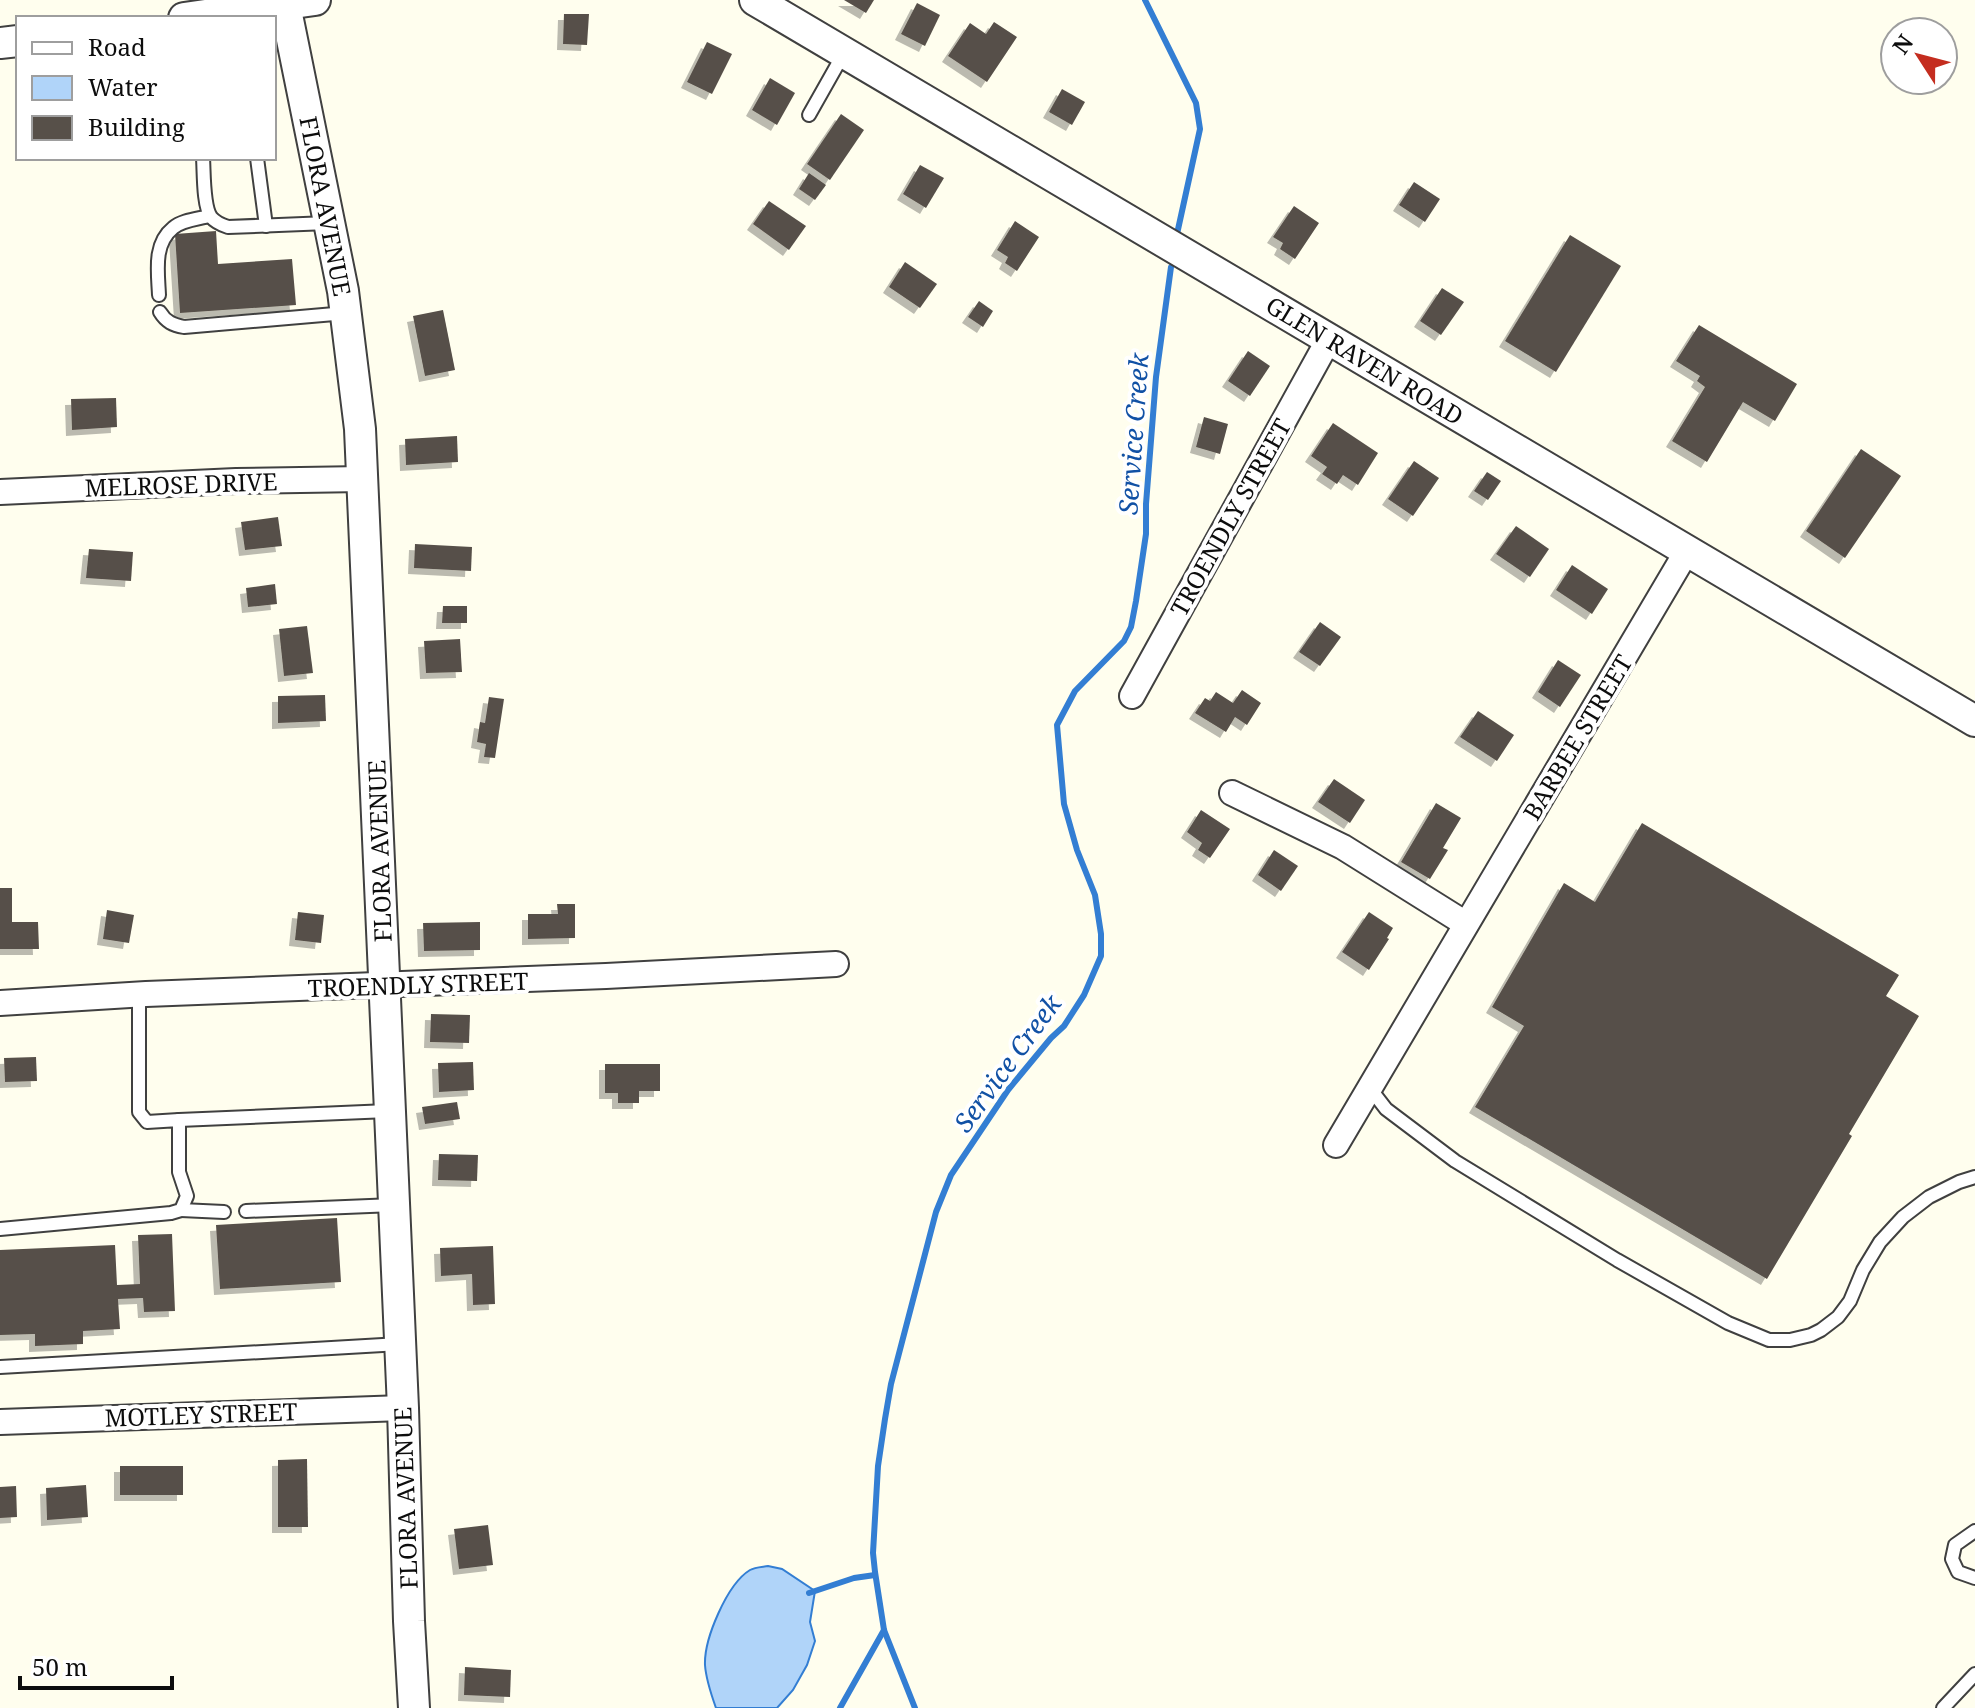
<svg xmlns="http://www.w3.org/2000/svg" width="1975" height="1708" viewBox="0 0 1975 1708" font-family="'Noto Serif',serif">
  <defs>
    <filter id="shadow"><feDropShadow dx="-6" dy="6" stdDeviation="0" flood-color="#0004"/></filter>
  </defs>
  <rect width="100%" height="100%" fill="#fffeee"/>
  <path fill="#b0d4f9" stroke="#337ed3" stroke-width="2" d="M768,1566l14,3 33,22 -5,31 5,19 -8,24 -14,25 -16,18h-61c-5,-14 -10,-28 -11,-43 -1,-26 22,-81 45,-95 5,-3 12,-3 18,-4z"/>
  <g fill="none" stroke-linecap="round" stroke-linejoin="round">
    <g stroke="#337ed3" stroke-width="6">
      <polyline points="1145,0 1196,103 1200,129 1177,234"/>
      <polyline points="809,1593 854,1578 875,1575"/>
      <polyline points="840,1708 884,1630"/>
      <polyline points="915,1708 884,1630 875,1572 873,1553 878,1466 885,1419 891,1384 936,1212 951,1175 1008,1090 1051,1038 1064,1026 1084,995 1101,956 1101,934 1095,895 1077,850 1064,804 1057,725 1075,691 1124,641 1131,627 1136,601 1146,534 1146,504 1156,377 1171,267"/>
    </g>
  </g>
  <g fill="#575049" filter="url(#shadow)">
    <polygon points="844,0 874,0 866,13"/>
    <polygon points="917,3 940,15 925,46 901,34"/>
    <polygon points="564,14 589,14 587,45 563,44"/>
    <polygon points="994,22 1017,37 987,82 948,56 970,23 986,34"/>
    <polygon points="707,42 732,54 712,94 687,82"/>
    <polygon points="770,78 795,93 777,125 752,110"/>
    <polygon points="1062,89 1085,102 1072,125 1049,112"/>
    <polygon points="841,114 864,130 830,180 807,164"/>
    <polygon points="920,165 944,178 926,208 903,194"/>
    <polygon points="809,173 826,185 815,200 799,189"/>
    <polygon points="1414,182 1440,199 1425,222 1399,205"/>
    <polygon points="769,201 806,226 789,250 753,224"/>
    <polygon points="1294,206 1319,223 1295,259 1280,249 1283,243 1273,237"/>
    <polygon points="1015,221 1039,237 1017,271 1005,263 1008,257 997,250"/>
    <polygon points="216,231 218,264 292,259 296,305 180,313 175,234"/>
    <polygon points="1570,235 1621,266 1556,372 1505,341"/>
    <polygon points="905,262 937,284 920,308 889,287"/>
    <polygon points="1442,288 1464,302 1441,335 1420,321"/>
    <polygon points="979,301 993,311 983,327 968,317"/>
    <polygon points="443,310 455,370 425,376 413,316"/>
    <polygon points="1699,325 1797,384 1775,421 1743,402 1707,462 1672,441 1705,387 1697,381 1700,376 1676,361"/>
    <polygon points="1248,351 1270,366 1250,396 1228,381"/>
    <polygon points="116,398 117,427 72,430 71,399"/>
    <polygon points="1204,417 1228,424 1220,454 1196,447"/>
    <polygon points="1333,423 1378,453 1358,485 1343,475 1337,484 1322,474 1327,467 1311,456"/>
    <polygon points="457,436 458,462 406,465 405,439"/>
    <polygon points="1861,449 1901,476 1845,558 1806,531"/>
    <polygon points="1414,461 1439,478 1413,516 1388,499"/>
    <polygon points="1487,472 1501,481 1488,500 1474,491"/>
    <polygon points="278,517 282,546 245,550 241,522"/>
    <polygon points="1516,526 1549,549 1530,577 1496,554"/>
    <polygon points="415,544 472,547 471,571 414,568"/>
    <polygon points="89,549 133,552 131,581 86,578"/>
    <polygon points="1572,565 1608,589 1592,614 1556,590"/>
    <polygon points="275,584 277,604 248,607 246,588"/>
    <polygon points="443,606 467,606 467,623 442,623"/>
    <polygon points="1320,622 1341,637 1320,666 1299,652"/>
    <polygon points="307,626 313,673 284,676 279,629"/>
    <polygon points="460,639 462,672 426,673 424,641"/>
    <polygon points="1558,660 1581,675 1560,707 1538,692"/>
    <polygon points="1242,690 1261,703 1247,725 1235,717 1226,732 1195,713 1205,698 1210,701 1216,692 1233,703"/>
    <polygon points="325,695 326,721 278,723 278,696"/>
    <polygon points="489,697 504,699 495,758 484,757 486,744 477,742 480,722 485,723"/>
    <polygon points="1478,711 1514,735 1497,761 1460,737"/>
    <polygon points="1334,779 1365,800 1350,823 1318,802"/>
    <polygon points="1436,803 1461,818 1443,848 1448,850 1430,879 1401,862"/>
    <polygon points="1201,810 1230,829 1210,858 1198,850 1202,843 1187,832"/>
    <polygon points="1642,823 1899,975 1886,996 1919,1016 1849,1134 1852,1136 1767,1279 1475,1107 1524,1026 1492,1007 1564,883 1595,902"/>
    <polygon points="1274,850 1298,866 1281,891 1258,875"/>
    <polygon points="0,888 12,888 12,922 38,922 39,949 0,949"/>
    <polygon points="557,904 575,904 575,938 528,939 528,914 558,914"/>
    <polygon points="107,910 134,915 129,943 103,939"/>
    <polygon points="298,912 324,915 321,943 295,940"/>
    <polygon points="1369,912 1393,928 1387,938 1389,939 1369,970 1342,952"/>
    <polygon points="480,922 480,950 424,951 423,923"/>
    <polygon points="431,1014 470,1015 469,1043 430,1042"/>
    <polygon points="36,1057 37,1081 5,1082 4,1058"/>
    <polygon points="473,1062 474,1090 439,1092 438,1063"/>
    <polygon points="605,1064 660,1064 660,1091 639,1091 639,1103 618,1103 618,1093 605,1093"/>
    <polygon points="457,1102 460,1119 425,1124 422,1107"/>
    <polygon points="439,1154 478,1155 477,1181 438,1180"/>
    <polygon points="337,1218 341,1282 220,1289 216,1225"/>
    <polygon points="172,1234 175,1311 144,1312 143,1298 118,1299 120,1329 83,1331 83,1344 35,1346 35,1334 0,1335 0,1250 115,1245 117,1285 140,1284 138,1235"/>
    <polygon points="493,1246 495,1304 473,1305 472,1274 441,1276 440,1248"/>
    <polygon points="307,1459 308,1527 278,1527 278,1460"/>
    <rect x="120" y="1466" width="63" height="29"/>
    <polygon points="86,1485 88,1517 47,1520 46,1488"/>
    <polygon points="16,1486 17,1517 0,1518 0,1487"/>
    <polygon points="488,1525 493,1565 459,1569 454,1529"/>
    <polygon points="465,1667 511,1670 510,1697 464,1695"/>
  </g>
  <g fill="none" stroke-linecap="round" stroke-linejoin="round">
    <defs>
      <g id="service">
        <polyline points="809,115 844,53"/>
        <path d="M203,158c1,14 0,48 8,59 4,5 11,8 17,10l100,-4"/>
        <polyline points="257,158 266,226"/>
        <path d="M159,295c-1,-23 -6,-51 14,-67 9,-8 25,-9 36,-12"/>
        <path d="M160,312c6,10 13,13 24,15l162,-14"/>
        <polyline points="1369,1087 1386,1109 1455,1161 1617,1260 1728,1323 1769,1340 1790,1340 1811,1335 1821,1330 1838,1317 1850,1301 1863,1270 1880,1242 1903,1217 1929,1197 1959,1182 1975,1177"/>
        <polyline points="179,1120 388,1111"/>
        <polyline points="181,1210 224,1212"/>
        <polyline points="246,1211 394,1205"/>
        <polyline points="0,1229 171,1213 181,1210 187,1196 179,1172 179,1120 147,1122 139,1112 139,995"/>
        <polyline points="0,1367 400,1344"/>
        <polyline points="1975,1531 1955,1545 1952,1559 1958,1572 1975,1578"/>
        <polyline points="1943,1708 1975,1674"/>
      </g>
      <g id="minor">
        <polyline points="0,492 236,481 363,479"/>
        <polyline points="1132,696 1329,339"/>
        <polyline points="1232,793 1343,847 1466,924"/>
        <polyline points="0,1003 146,994 606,976 836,964"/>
        <polyline points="1336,1145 1687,551"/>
        <polyline points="0,1422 403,1408"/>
      </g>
      <g id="tertiary">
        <polyline points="284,0 343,291 360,429 403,1408 409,1621 414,1708"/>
        <polyline points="755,0 1975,721"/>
        <polyline points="184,18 315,0"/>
        <polyline points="0,43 18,41"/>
      </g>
    </defs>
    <use href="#service" stroke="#404040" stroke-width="16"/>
    <use href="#minor" stroke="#404040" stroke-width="28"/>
    <use href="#tertiary" stroke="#404040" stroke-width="34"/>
    <use href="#service" stroke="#fff" stroke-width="12"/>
    <use href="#minor" stroke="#fff" stroke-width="24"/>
    <use href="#tertiary" stroke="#fff" stroke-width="30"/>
  </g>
  <g text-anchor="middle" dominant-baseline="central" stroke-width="8" stroke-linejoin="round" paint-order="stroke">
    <g font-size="24" fill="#0d0d0d" stroke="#fff">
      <text transform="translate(326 206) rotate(79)">FLORA AVENUE</text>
      <text transform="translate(1365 360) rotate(31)">GLEN RAVEN ROAD</text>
      <text transform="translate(181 484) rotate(-2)">MELROSE DRIVE</text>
      <text transform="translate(1230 517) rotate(-61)">TROENDLY STREET</text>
      <text transform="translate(1577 737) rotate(-59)">BARBEE STREET</text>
      <text transform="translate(379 851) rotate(-92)">FLORA AVENUE</text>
      <text transform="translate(418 984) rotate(-2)">TROENDLY STREET</text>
      <text transform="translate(201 1414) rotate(-2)">MOTLEY STREET</text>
      <text transform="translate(405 1498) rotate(-92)">FLORA AVENUE</text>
    </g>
    <g font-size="26" font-style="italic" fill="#1151a5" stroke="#fff">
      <text transform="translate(1133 434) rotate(-86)">Service Creek</text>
      <text transform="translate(1007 1063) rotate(-54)">Service Creek</text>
    </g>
  </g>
  <rect x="16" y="16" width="260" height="144" fill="#ffffff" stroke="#9e9e9e" stroke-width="2"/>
  <rect x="32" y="42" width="40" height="12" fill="#ffffff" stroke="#9e9e9e" stroke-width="2"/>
  <text x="88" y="56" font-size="24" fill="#0d0d0d">Road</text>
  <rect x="32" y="76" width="40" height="24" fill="#b0d4f9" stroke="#9e9e9e" stroke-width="2"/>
  <text x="88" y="96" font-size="24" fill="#0d0d0d">Water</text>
  <rect x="32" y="116" width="40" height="24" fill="#575049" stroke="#9e9e9e" stroke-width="2"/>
  <text x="88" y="136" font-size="24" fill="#0d0d0d">Building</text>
  <g transform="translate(1919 56) rotate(306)"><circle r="38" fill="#ffffff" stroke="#9e9e9e" stroke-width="2"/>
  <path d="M0-6L14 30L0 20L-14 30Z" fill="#c42d1f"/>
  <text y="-12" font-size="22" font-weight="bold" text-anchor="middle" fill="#0d0d0d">N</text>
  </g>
  <path d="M20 1676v12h152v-12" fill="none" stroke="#0d0d0d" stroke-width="4"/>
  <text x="32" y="1676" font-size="24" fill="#0d0d0d" stroke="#ffffff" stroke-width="6" paint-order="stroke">50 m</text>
</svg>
